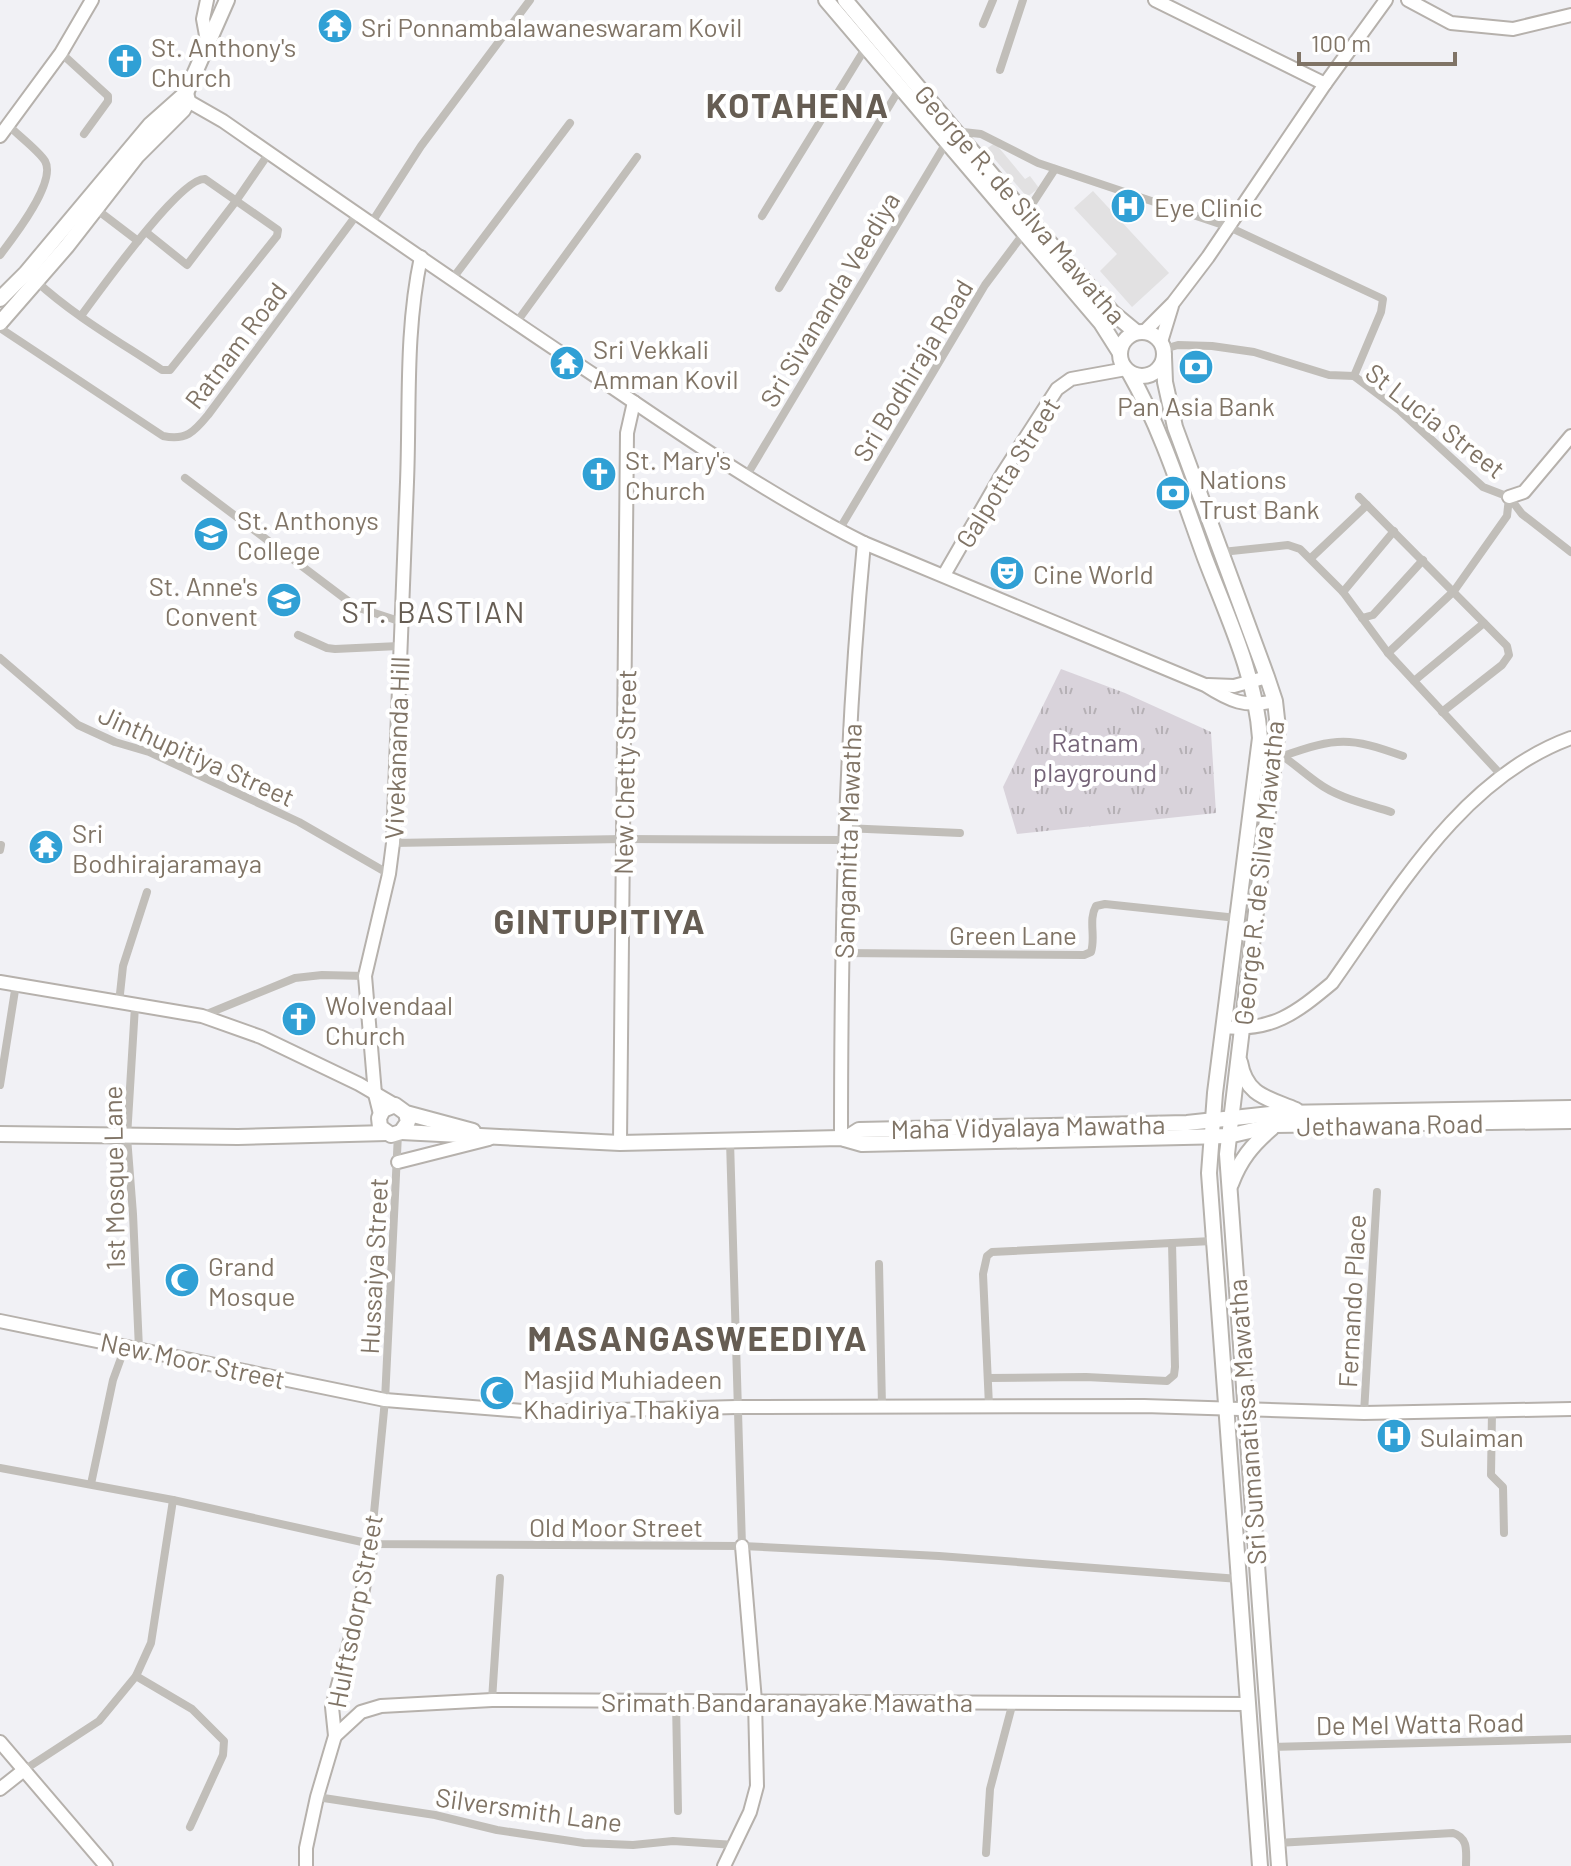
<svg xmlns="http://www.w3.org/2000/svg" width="1571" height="1866" viewBox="0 0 1571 1866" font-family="Barlow,sans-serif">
  <defs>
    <pattern id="grass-tufts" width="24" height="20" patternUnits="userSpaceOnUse" patternTransform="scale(2)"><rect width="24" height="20" fill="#d9d3db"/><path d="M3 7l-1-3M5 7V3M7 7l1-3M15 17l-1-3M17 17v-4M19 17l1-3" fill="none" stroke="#b5b0b5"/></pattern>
  </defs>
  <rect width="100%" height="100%" fill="#f1f1f5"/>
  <g fill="#e2e1e2">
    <polygon points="995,143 1025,179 1030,176 1039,188 1027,197 986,149"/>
    <polygon points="1093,191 1169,273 1132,307 1100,271 1117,254 1074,208"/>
  </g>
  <polygon fill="url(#grass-tufts)" points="1061,669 1125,693 1211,732 1216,813 1017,834 1003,787"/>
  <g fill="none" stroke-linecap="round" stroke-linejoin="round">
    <defs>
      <g id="secondary">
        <polyline points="1155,0 1325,84"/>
        <polyline points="1408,0 1451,23 1513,29 1571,15"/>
        <polyline points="207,41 203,19 207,0"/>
        <path d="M180,102l8,-1 35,20c125,87 250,174 377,258 85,58 172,118 264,164l341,142c25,16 40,23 70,16"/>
        <polyline points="0,136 61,53 92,0"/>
        <polyline points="1144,332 1173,303 1208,257 1325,84 1386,0"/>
        <polyline points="1161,342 1172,306"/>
        <polyline points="1509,497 1524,492 1571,436"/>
        <polyline points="944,575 1001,476 1057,389 1071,379 1126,369"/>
        <polyline points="1208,685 1234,686 1267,677"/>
        <polyline points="0,982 202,1016 261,1037 359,1084 395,1105"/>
        <path d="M1223,1027c49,5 73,-14 109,-44 64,-90 129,-205 239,-245"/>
        <path d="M380,1114l-5,-20 -10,-118 24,-102 4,-31c4,-120 9,-240 14,-361 3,-75 -2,-150 14,-225"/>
        <path d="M841,1138c0,-198 4,-397 23,-595"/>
        <polyline points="620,1143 627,433 634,402"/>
        <polyline points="398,1162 489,1139"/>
        <polyline points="0,1321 385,1400 535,1412 736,1407 1144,1406 1364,1413 1571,1409"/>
        <polyline points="335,1736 361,1712 381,1706 492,1700 1248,1704"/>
        <polyline points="0,1742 106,1866"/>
        <polyline points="0,1789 24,1770"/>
        <polyline points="306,1866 306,1848 317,1797 335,1736 332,1707 361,1600 371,1544"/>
        <polyline points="724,1866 750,1812 757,1786 755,1701 742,1546"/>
      </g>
      <g id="primary">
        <polyline points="826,0 1101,323 1120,353"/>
        <polyline points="845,0 1040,232 1113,313 1136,332"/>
        <polyline points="186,93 227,0"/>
        <polyline points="0,299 26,273 150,125 186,93"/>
        <polyline points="0,323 67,246 137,156 183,110 188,101 186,93"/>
        <circle cx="1142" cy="354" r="22"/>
        <polyline points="1164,357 1165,382 1175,427 1267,677 1275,701 1278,728 1227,1154 1279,1866"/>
        <path d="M1129,372c33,58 53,123 76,186 22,58 51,118 55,180l-45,355 -6,80 51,693"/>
        <path d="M1240,1062c6,34 28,36 56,48"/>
        <polyline points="406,1113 408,1122 401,1132 391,1135 380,1127 379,1118 383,1110 395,1105 406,1113 473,1131"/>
        <polyline points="401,1132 620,1143 841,1138 862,1144 1228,1136 1275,1125 1571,1121"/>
        <polyline points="0,1134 238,1137 387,1133"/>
        <polyline points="845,1139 859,1130 1187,1123 1280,1113 1571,1108"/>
        <path d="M1231,1184c9,-24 21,-39 41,-56"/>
      </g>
    </defs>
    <use href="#secondary" stroke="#b6b1ac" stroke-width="16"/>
    <use href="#primary" stroke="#b6b2ad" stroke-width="18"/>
    <g stroke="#c1beb9" stroke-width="8">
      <polyline points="983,24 993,0"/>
      <polyline points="61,53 108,96 108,101 84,134"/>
      <polyline points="1000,70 1023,0"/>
      <polyline points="96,209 138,241"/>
      <polyline points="1025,215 1055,169"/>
      <polyline points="762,216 866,47"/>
      <polyline points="372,222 421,146 530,0"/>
      <polyline points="146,232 187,265 236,201 269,153"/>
      <path d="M0,255c13,-17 57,-73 45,-94 -6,-10 -27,-26 -36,-35"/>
      <polyline points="453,278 570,123"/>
      <path d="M36,281c38,35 84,61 126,89h8l107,-134 1,-6 -73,-51c-25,-2 -106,113 -124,137"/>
      <polyline points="779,288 900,88"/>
      <polyline points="516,323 637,157"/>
      <path d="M0,328l163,108c23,5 31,-4 45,-21l150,-202"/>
      <polyline points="1164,349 1178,345 1212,346 1254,352 1329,375 1354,376 1399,410 1483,487 1509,497 1522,514 1571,552"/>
      <polyline points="747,475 946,143 963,132 981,134 1038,163 1229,227 1383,299 1381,312 1354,376"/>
      <polyline points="185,478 356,607 399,621"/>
      <polyline points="1359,497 1507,646 1509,655 1502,665 1442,712"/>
      <polyline points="839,530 985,285 1024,233"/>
      <polyline points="1222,552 1288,545 1300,549 1343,592 1388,653 1503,777"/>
      <polyline points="1311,558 1367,505"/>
      <polyline points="1343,592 1394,531"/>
      <polyline points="1362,618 1373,615 1423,560"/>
      <polyline points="298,635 327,648 335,649 399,646"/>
      <polyline points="1388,653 1454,591 1507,516 1509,498"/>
      <polyline points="0,658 78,725 115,742 149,752 299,822 389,874"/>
      <polyline points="1414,681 1484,623"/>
      <path d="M1277,752c15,10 27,21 41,31 20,15 49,21 73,29"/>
      <path d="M1283,756c54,-19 67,-19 120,0"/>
      <polyline points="844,828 960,833"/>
      <polyline points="393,843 623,839 844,840"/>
      <polyline points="0,850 1,845"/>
      <path d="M842,953l242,2 7,-3c5,-15 -3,-32 5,-46l9,-2 132,14"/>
      <polyline points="119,1003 123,966 147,892"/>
      <polyline points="135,1006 127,1137 133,1214 139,1349"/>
      <polyline points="202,1016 295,978 322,975 365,976"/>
      <polyline points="0,1085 16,984"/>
      <polyline points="730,1141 742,1546"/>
      <polyline points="879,1264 882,1406"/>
      <polyline points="988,1378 1086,1377 1167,1381 1174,1375 1175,1367 1172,1243"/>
      <polyline points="989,1406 983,1274 987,1256 992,1252 1212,1241"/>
      <polyline points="1492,1412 1491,1475 1503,1487 1504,1533"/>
      <polyline points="1364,1413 1377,1192"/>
      <polyline points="0,1468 173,1500 371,1544 742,1546 939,1556 1239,1579"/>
      <polyline points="91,1484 113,1380 125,1347"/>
      <polyline points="371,1544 385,1400 398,1134"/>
      <polyline points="136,1676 192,1709 224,1741 223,1755 190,1827"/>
      <polyline points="492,1700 500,1578"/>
      <polyline points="676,1701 678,1811"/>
      <polyline points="1271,1747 1571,1739"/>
      <polyline points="24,1770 99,1721 136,1676 151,1643 173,1500"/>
      <polyline points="317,1797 435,1815 497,1830 584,1843 633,1845 673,1841 735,1845"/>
      <path d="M1277,1843l176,-10c16,5 13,19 13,33"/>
      <polyline points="986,1853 990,1789 1013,1702"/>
    </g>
    <use href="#secondary" stroke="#fff" stroke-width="12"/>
    <use href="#primary" stroke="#fff" stroke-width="14"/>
  </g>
  <defs>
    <symbol id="temple-disc" viewBox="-11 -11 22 22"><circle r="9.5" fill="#30a0d5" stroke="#fff"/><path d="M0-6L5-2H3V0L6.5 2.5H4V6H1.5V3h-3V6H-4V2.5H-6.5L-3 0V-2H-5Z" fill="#fff"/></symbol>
    <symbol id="church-disc" viewBox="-11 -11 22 22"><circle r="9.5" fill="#30a0d5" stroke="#fff"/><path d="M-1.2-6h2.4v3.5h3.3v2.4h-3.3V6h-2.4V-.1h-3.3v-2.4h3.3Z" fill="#fff"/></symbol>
    <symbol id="hospital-disc" viewBox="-11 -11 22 22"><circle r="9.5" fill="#30a0d5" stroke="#fff"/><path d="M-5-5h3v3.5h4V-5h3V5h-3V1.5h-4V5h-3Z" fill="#fff"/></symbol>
    <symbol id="bank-disc" viewBox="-11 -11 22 22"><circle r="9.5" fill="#30a0d5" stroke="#fff"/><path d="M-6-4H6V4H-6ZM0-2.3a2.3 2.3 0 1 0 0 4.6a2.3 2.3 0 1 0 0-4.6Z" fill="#fff"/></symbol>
    <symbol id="school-disc" viewBox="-11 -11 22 22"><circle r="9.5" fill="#30a0d5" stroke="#fff"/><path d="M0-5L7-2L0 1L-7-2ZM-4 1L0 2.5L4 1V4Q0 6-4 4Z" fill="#fff"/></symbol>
    <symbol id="theatre-disc" viewBox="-11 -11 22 22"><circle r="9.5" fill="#30a0d5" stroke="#fff"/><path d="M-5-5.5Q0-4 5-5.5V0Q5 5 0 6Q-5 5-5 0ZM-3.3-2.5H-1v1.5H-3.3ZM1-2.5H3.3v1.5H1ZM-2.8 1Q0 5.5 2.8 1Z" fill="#fff"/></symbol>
    <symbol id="mosque-disc" viewBox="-11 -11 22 22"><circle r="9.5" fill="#30a0d5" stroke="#fff"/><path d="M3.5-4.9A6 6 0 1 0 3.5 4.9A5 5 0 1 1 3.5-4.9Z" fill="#fff"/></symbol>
  </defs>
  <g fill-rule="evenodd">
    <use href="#temple-disc" x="315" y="6" width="40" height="40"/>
    <use href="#church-disc" x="105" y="41" width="40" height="40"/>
    <use href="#hospital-disc" x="1108" y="186" width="40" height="40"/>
    <use href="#temple-disc" x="547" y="343" width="40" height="40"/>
    <use href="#bank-disc" x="1176" y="347" width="40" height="40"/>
    <use href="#church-disc" x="579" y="454" width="40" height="40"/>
    <use href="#bank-disc" x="1153" y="473" width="40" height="40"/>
    <use href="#school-disc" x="191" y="514" width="40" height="40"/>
    <use href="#theatre-disc" x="987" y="553" width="40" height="40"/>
    <use href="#school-disc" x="264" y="580" width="40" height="40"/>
    <use href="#temple-disc" x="26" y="827" width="40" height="40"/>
    <use href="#church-disc" x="279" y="999" width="40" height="40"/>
    <use href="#mosque-disc" x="162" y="1260" width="40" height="40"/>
    <use href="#mosque-disc" x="477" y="1373" width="40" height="40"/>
    <use href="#hospital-disc" x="1374" y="1416" width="40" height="40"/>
  </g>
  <g text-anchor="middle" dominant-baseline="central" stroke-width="8" stroke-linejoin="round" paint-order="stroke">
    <g font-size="26" fill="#807466" stroke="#fff" text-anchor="start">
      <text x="361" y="26">Sri Ponnambalawaneswaram Kovil</text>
      <text x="151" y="46">St. Anthony's<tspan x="151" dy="30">Church</tspan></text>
      <text x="1154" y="206">Eye Clinic</text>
      <text x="593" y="348">Sri Vekkali<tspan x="593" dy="30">Amman Kovil</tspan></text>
      <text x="1196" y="405" text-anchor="middle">Pan Asia Bank</text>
      <text x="625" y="459">St. Mary's<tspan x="625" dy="30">Church</tspan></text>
      <text x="1199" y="478">Nations<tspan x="1199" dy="30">Trust Bank</tspan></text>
      <text x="237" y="519">St. Anthonys<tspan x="237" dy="30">College</tspan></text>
      <text x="1033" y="573">Cine World</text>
      <text x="258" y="585" text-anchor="end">St. Anne's<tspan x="258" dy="30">Convent</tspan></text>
      <text x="72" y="832">Sri<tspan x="72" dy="30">Bodhirajaramaya</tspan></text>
      <text x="325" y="1004">Wolvendaal<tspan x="325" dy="30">Church</tspan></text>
      <text x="208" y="1265">Grand<tspan x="208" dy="30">Mosque</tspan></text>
      <text x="523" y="1378">Masjid Muhiadeen<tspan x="523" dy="30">Khadiriya Thakiya</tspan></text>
      <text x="1420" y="1436">Sulaiman</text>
    </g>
    <g font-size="26" fill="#807466" stroke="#fff">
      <text transform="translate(1021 204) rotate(49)">George R. de Silva Mawatha</text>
      <text transform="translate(829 299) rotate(-59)">Sri Sivananda Veediya</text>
      <text transform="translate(235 345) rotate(-53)">Ratnam Road</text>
      <text transform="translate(912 370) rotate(-59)">Sri Bodhiraja Road</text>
      <text transform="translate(1436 420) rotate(38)">St Lucia Street</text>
      <text transform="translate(1007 472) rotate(-58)">Galpotta Street</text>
      <text transform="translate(396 748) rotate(-88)">Vivekananda Hill</text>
      <text transform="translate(197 755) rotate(24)">Jinthupitiya Street</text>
      <text transform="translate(624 772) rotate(-89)">New Chetty Street</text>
      <text transform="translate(847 841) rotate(-88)">Sangamitta Mawatha</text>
      <text transform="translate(1258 873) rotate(-84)">George R. de Silva Mawatha</text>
      <text x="1013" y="934">Green Lane</text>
      <text transform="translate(1390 1124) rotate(-1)">Jethawana Road</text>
      <text transform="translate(1028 1126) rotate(-1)">Maha Vidyalaya Mawatha</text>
      <text transform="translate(113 1178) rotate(-91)">1st Mosque Lane</text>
      <text transform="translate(373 1266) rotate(-87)">Hussaiya Street</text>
      <text transform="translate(1351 1301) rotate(-87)">Fernando Place</text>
      <text transform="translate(193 1360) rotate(12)">New Moor Street</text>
      <text transform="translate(1246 1422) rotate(-94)">Sri Sumanatissa Mawatha</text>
      <text x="616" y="1526">Old Moor Street</text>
      <text transform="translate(354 1611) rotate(-79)">Hulftsdorp Street</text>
      <text x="787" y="1701">Srimath Bandaranayake Mawatha</text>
      <text transform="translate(1420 1723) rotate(-1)">De Mel Watta Road</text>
      <text transform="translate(529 1809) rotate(8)">Silversmith Lane</text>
    </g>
    <g font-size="26" fill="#756478" stroke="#fff">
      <text x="1095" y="741">Ratnam<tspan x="1095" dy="30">playground</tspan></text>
    </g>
    <g font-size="30" letter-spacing="2" fill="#665d53" stroke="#fff">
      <text x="434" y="611">ST. BASTIAN</text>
    </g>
    <g font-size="34" font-weight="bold" letter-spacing="2" fill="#665d53" stroke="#fff">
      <text x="798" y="104">KOTAHENA</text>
      <text x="600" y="920">GINTUPITIYA</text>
      <text x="698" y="1337">MASANGASWEEDIYA</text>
    </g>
  </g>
  <path d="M1299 52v12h156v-12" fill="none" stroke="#807466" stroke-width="4"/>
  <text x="1311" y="52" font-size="24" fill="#807466" stroke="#ffffff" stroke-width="6" paint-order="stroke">100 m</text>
</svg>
